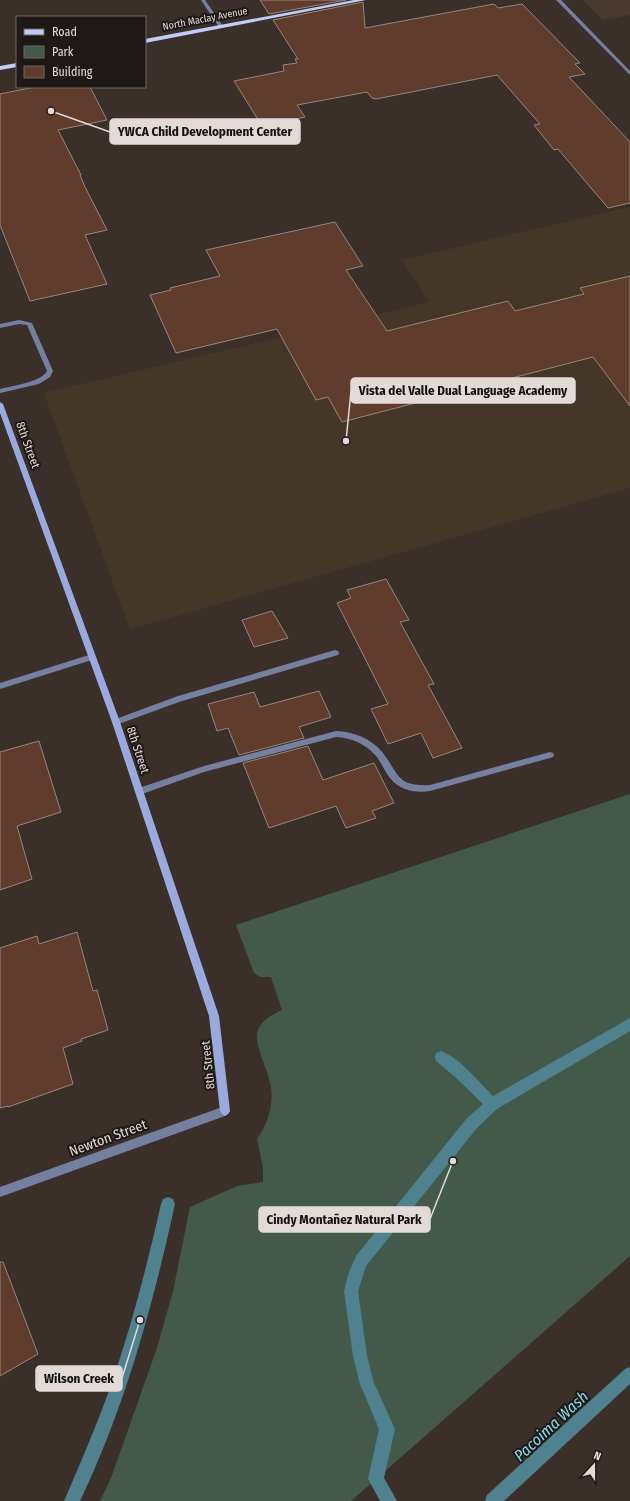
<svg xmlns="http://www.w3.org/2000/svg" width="630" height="1501" viewBox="0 0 630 1501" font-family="'Fira Sans Condensed',sans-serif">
  <rect width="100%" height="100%" fill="#3b2f2a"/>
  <polygon fill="#49382f" points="583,0 630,0 630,15 603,20"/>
  <polygon fill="#443728" points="630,207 630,488 130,629 44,393 430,302 402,260"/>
  <path fill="#435a4a" d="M630,794v462l-279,245h-251l11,-23 46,-130 16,-57 17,-84 47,-21 26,-4v-14l-6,-29c11,-15 18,-38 13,-56 -7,-32 -31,-55 12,-73l-11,-33h-11l-6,-4 -18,-48z"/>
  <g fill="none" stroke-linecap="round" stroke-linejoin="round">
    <g fill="#50818e" fill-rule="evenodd">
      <path d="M630,1018v13l-133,78 -20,19 -111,138 -8,25 9,65 7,27 21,46 -11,49 13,23h-17l-12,-22 11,-50 -19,-45 -7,-28 -9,-65 4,-16 8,-19 111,-138 16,-14 -28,-27 -19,-16 -1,-4 1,-4 5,-2c20,8 37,30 52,45z"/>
      <path d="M168,1197l5,2 2,5c-22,101 -50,203 -95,297h-16c16,-37 32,-74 46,-113 21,-60 37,-122 51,-184l2,-5z"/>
      <polygon points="630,1367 630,1384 504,1501 485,1501 487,1495 625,1369"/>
    </g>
  </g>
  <g fill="#5f3c2b" stroke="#948680">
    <polygon points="260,0 346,0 269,14"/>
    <polygon points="363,2 365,28 494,4 498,8 522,4 580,63 575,64 585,74 569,77 630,142 630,203 608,208 558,149 554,150 534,125 540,124 497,75 376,99 372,98 367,92 297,105 305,117 264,126 257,118 234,81 284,71 283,65 297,63 295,59 298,59 273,20"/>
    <polygon points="35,87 90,87 107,120 58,130 81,175 80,175 85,187 107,230 85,235 107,284 30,301 0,225 0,94"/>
    <polygon points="335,222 363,266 346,270 387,331 508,301 515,311 584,294 580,288 630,276 630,406 593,357 342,422 328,397 316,400 277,329 176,353 150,295 171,290 170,288 220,276 206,250"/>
    <polygon points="386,579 409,620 400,622 434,684 428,685 462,748 433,758 421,733 388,744 371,709 388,704 337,603 351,598 347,590"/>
    <polygon points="272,611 288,638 254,647 242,620"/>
    <polygon points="319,691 331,717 299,727 304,738 239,755 228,728 217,731 208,704 254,692 260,707"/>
    <polygon points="39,741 61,812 17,826 32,879 0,890 0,752"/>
    <polygon points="308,746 323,780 374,763 394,803 372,811 376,818 346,828 336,806 269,828 243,763"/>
    <polygon points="77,932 93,991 97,990 108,1030 81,1039 82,1041 63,1048 73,1084 8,1107 8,1106 0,1108 0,948 37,936 39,944"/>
    <polygon points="0,1262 3,1262 38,1354 0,1376"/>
  </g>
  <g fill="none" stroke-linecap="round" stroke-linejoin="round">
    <g fill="#757fa0" fill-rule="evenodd">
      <path d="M19,320l13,3 21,48 -3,6 -11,7 -39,9v-4c11,-3 42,-7 47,-18l-20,-46 -8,-1 -19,4v-4z"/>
      <polygon points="335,650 338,651 339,653 338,655 179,702 116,725 113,724 112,722 113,720 178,696"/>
      <path d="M336,731c18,1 35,7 47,22 16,21 14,34 47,32l120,-33 3,1 1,2 -1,2 -3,1 -120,33c-14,2 -30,0 -40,-13 -5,-6 -8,-14 -13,-21 -11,-13 -25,-19 -41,-20l-132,35 -65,23 -3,-2 -1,-2 1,-2 68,-23z"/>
    </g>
    <g fill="#757fa0" fill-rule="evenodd">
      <polygon points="201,0 205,0 223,26 223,27 219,27"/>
      <polygon points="556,0 561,0 630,71 630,75"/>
      <polygon points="92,654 96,657 95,659 0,689 0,683"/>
      <polygon points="225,1106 228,1108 230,1111 228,1114 225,1116 0,1197 0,1187"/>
    </g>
    <polygon fill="#9aaadf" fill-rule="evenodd" points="0,402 3,404 120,722 219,1016 230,1111 228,1114 225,1116 222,1114 220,1111 209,1016 112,722 0,413"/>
    <g fill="#c0cdf6" fill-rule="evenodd">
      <polygon points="354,0 366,0 145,43 145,39"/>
      <polygon points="17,63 17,67 0,70 0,66"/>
    </g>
  </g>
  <g text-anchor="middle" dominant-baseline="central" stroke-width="4" stroke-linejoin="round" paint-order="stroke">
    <g font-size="10" fill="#e2dad7" stroke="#1e1916">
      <text transform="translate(205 19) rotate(-11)">North Maclay Avenue</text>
    </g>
    <g font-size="12" fill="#e2dad7" stroke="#1e1916">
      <text transform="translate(28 445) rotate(70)">8th Street</text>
      <text transform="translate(138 750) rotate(72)">8th Street</text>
      <text transform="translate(208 1065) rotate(-96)">8th Street</text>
    </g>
    <g font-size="14" fill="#e2dad7" stroke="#1e1916">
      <text transform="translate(108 1138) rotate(-20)">Newton Street</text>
    </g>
    <g font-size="16" font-style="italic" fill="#86daf0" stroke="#1e1916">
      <text transform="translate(551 1426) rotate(-43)">Pacoima Wash</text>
    </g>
  </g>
  <path fill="none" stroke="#e2dad7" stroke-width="1.5" d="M51 111L110 132M346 441L351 391M453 1161L430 1219M140 1320L122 1378"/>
  <g fill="#e2dad7" stroke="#1e1916" stroke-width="1.5">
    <circle cx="51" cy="111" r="4"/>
    <circle cx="346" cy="441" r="4"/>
    <circle cx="453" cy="1161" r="4"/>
    <circle cx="140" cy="1320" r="4"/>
  </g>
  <g fill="#e2dad7" stroke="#e2dad7" stroke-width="1.5">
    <rect x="110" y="119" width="190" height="25" rx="4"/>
    <rect x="351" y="378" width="224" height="25" rx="4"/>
    <rect x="259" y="1207" width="171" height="25" rx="4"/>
    <rect x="36" y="1366" width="86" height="25" rx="4"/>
  </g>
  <g font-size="13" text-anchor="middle" font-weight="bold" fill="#111">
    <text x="205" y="136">YWCA Child Development Center</text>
    <text x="463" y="395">Vista del Valle Dual Language Academy</text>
    <text x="344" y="1224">Cindy Montañez Natural Park</text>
    <text x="79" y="1383">Wilson Creek</text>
  </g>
  <rect x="16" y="16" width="130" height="72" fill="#1e1916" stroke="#6c6663"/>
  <rect x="24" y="29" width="20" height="6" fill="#c0cdf6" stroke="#6c6663"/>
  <text x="52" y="36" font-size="12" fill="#e2dad7">Road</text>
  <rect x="24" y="46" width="20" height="12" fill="#435a4a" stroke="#6c6663"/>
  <text x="52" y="56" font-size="12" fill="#e2dad7">Park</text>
  <rect x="24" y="66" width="20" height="12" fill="#5f3c2b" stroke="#6c6663"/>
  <text x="52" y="76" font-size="12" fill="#e2dad7">Building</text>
  <g transform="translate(594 1465) rotate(21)" stroke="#1e1916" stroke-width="3" paint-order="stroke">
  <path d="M0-3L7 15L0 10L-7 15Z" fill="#e2dad7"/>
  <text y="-6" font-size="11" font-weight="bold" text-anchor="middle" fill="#e2dad7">N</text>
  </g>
</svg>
